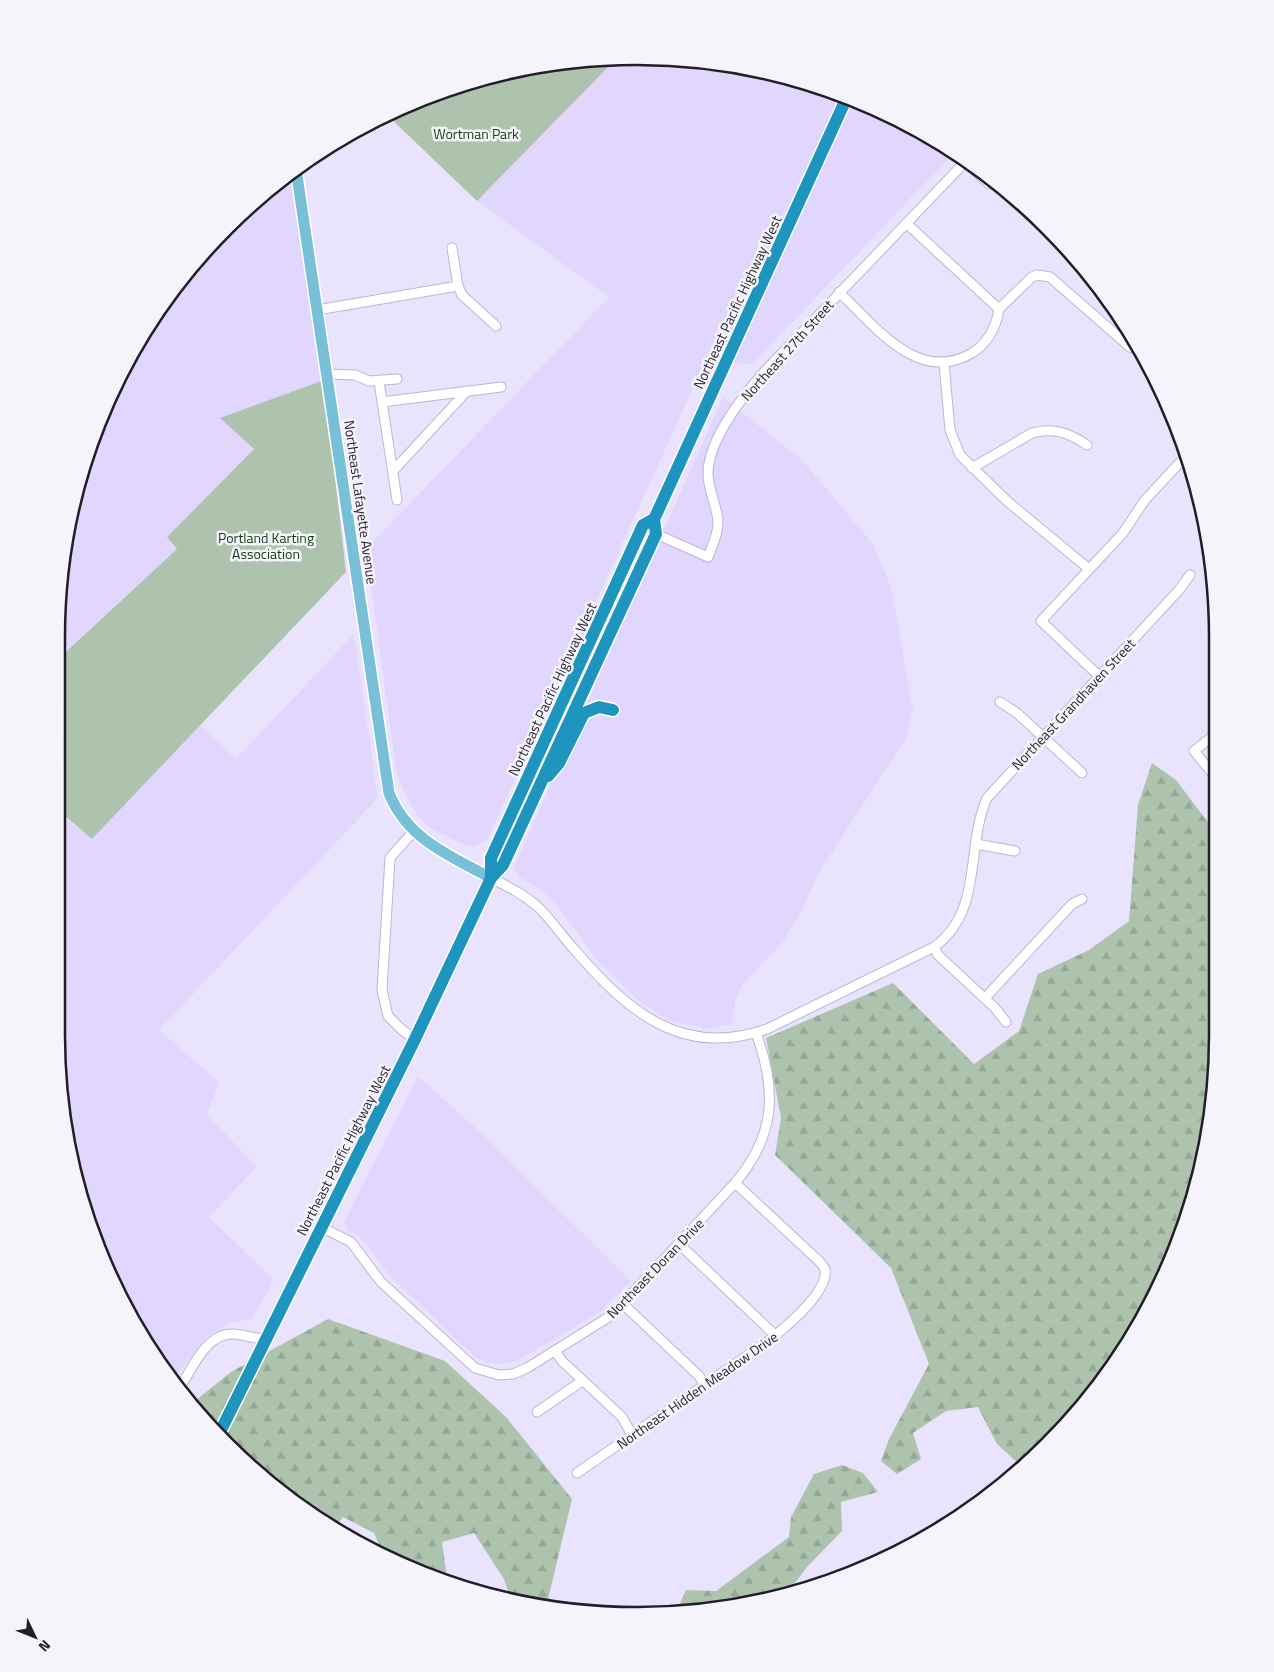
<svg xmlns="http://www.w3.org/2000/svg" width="1274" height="1672" viewBox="0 0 1274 1672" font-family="'Titillium Web',sans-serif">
  <defs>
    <pattern id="forest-firs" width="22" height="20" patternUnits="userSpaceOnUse" patternTransform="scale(1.25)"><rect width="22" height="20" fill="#aec3ad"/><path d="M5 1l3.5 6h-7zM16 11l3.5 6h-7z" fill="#95a795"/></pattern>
  </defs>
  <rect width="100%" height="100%" fill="#eae3fe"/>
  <g fill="#e1d6fe">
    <polygon points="637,56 750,67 859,100 955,152 752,364 705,362 487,840 474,847 463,844 430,828 416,814 397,776 366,549 609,297 477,201 617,58"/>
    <polygon points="290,174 324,380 221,417 254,449 167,537 178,548 57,659 57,599 76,486 116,380 176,284 227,226"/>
    <polygon points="723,397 802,460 873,544 891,587 913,709 907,737 819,872 801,912 783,942 743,984 735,999 732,1024 708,1029 670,1021 640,1002 595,958 555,902 542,891 519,877 514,867"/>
    <polygon points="354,634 378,798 159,1030 219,1082 207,1115 257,1167 209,1217 274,1280 252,1319 230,1323 206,1337 172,1382 134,1326 76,1186 56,1035 57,811 92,839 200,725 236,759"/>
    <polygon points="418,1076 480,1132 631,1281 600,1312 519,1360 504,1364 488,1363 475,1357 389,1275 367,1245 357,1235 347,1230 344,1223"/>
  </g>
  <g fill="#aec3ad">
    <polygon points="617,58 477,201 387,115 415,101 523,67"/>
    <polygon points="324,380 346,572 92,839 57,809 57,660 177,549 167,537 254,449 220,418"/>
  </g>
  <g fill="url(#forest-firs)">
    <polygon points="1152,763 1176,780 1213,829 1213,1111 1174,1257 1120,1357 1048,1445 1022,1467 997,1444 978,1407 946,1411 913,1433 921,1459 897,1474 881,1461 889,1439 929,1364 891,1268 775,1155 781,1118 766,1038 893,983 974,1064 1019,1031 1038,974 1089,950 1129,921 1138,805"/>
    <path d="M328,1319l117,42 61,56 66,82 -24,100c-12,9 -23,6 -37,1l-7,-21 -30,-46 -32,9 5,36 -61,-20 -12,-25 -31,-16 -7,9 -82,-55 -63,-67 40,-32z"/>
    <polygon points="842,1465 863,1473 878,1492 841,1502 842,1531 807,1567 788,1592 675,1614 686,1590 716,1591 789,1537 791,1517 814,1474"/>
  </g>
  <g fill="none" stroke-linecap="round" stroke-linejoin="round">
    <defs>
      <g id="minor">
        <polyline points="966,162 989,184"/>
        <polyline points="906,223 999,309"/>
        <polyline points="458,286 462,295 496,326"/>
        <path d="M839,292c36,34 79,93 133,61 16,-10 24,-25 27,-44"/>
        <polyline points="999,309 1032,277 1037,275 1050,277 1130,347 1139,350"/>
        <polyline points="317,310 458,286 452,248"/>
        <polyline points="944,363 950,430 960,455 1007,501 1089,569"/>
        <polyline points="327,374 355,375 369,381 397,379"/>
        <polyline points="379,382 397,500"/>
        <polyline points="382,402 501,387"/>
        <path d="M972,468l60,-35c22,-6 37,0 55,12"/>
        <polyline points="393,471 467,391"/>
        <path d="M656,534l52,23c4,-11 10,-22 10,-34 0,-16 -10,-32 -10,-49 0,-34 35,-78 57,-103l202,-211"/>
        <polyline points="1099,676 1041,621 1123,533 1145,500 1185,457"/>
        <polyline points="1000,702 1017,713 1082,773"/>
        <polyline points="1213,774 1194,751 1213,736"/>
        <polyline points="413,832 390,858 382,990 388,1016 402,1030 415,1039"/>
        <polyline points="976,844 1015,851"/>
        <path d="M491,878c16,8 32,16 46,28 14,13 24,29 37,43 53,62 108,110 193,80l167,-82c50,-36 31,-99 53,-149l192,-208 11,-15"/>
        <polyline points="934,947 938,955 995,1008 1006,1022"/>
        <polyline points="985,998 1072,904 1082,899"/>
        <path d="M321,1227l30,15 30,40 94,86 24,7 14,-1 14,-6 85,-53 123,-132c41,-48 42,-93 21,-150"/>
        <polyline points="679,1244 776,1336"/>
        <polyline points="623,1304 699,1376 705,1385"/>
        <polyline points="555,1351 562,1361 622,1417 632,1435"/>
        <path d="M178,1390c14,-19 27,-58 56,-56 10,1 21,4 31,6"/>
        <polyline points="537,1412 582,1381"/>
        <path d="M577,1473l190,-131c18,-14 62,-50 58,-73l-5,-7 -85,-79"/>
      </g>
      <path id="major" d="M296,169l93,624c18,46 61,63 102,85"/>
      <g id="highway">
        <polyline points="548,776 559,763 584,713 599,707 613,710"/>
        <polyline points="491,878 491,858 643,525 654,519"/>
        <polyline points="219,1434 415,1039 491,878 503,865 656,534 654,519 656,515 847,97"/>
      </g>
    </defs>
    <use href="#minor" stroke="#beb5d4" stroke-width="11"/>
    <use href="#major" stroke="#fff" stroke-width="14"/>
    <use href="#highway" stroke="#fff" stroke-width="15"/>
    <use href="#minor" stroke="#fff" stroke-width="9"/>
    <use href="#major" stroke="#78bfd8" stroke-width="11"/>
    <use href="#highway" stroke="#1e95be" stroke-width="12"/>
  </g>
  <g text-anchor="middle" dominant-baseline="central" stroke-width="5" stroke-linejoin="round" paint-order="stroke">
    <g font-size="14" fill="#123c13" stroke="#f6f4fb">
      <text x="476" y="133">Wortman Park</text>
      <text x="266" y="537">Portland Karting<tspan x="266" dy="16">Association</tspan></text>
    </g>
    <g font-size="14" fill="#211d29" stroke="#f6f4fb">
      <text transform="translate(737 302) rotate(-65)">Northeast Pacific Highway West</text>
      <text transform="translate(787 350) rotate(-48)">Northeast 27th Street</text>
      <text transform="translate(361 502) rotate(82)">Northeast Lafayette Avenue</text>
      <text transform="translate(552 689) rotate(-65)">Northeast Pacific Highway West</text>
      <text transform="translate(1073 704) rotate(-47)">Northeast Grandhaven Street</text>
      <text transform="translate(343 1150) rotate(-63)">Northeast Pacific Highway West</text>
      <text transform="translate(655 1268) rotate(-46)">Northeast Doran Drive</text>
      <text transform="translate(697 1390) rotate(-35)">Northeast Hidden Meadow Drive</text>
    </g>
  </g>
  <path d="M0 0H1274V1672H0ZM637 65H637A572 572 0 0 1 1209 637V1035A572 572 0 0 1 637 1607H637A572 572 0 0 1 65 1035V637A572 572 0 0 1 637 65Z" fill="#f6f4fb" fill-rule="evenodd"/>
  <path fill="none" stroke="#211d29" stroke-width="2.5" d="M637 65H637A572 572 0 0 1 1209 637V1035A572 572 0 0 1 637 1607H637A572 572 0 0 1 65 1035V637A572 572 0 0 1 637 65Z"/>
  <g transform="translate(35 1637) rotate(133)" stroke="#f6f4fb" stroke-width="4" paint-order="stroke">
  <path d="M0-4L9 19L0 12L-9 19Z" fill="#211d29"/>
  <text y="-8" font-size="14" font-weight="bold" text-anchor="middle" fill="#211d29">N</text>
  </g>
</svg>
